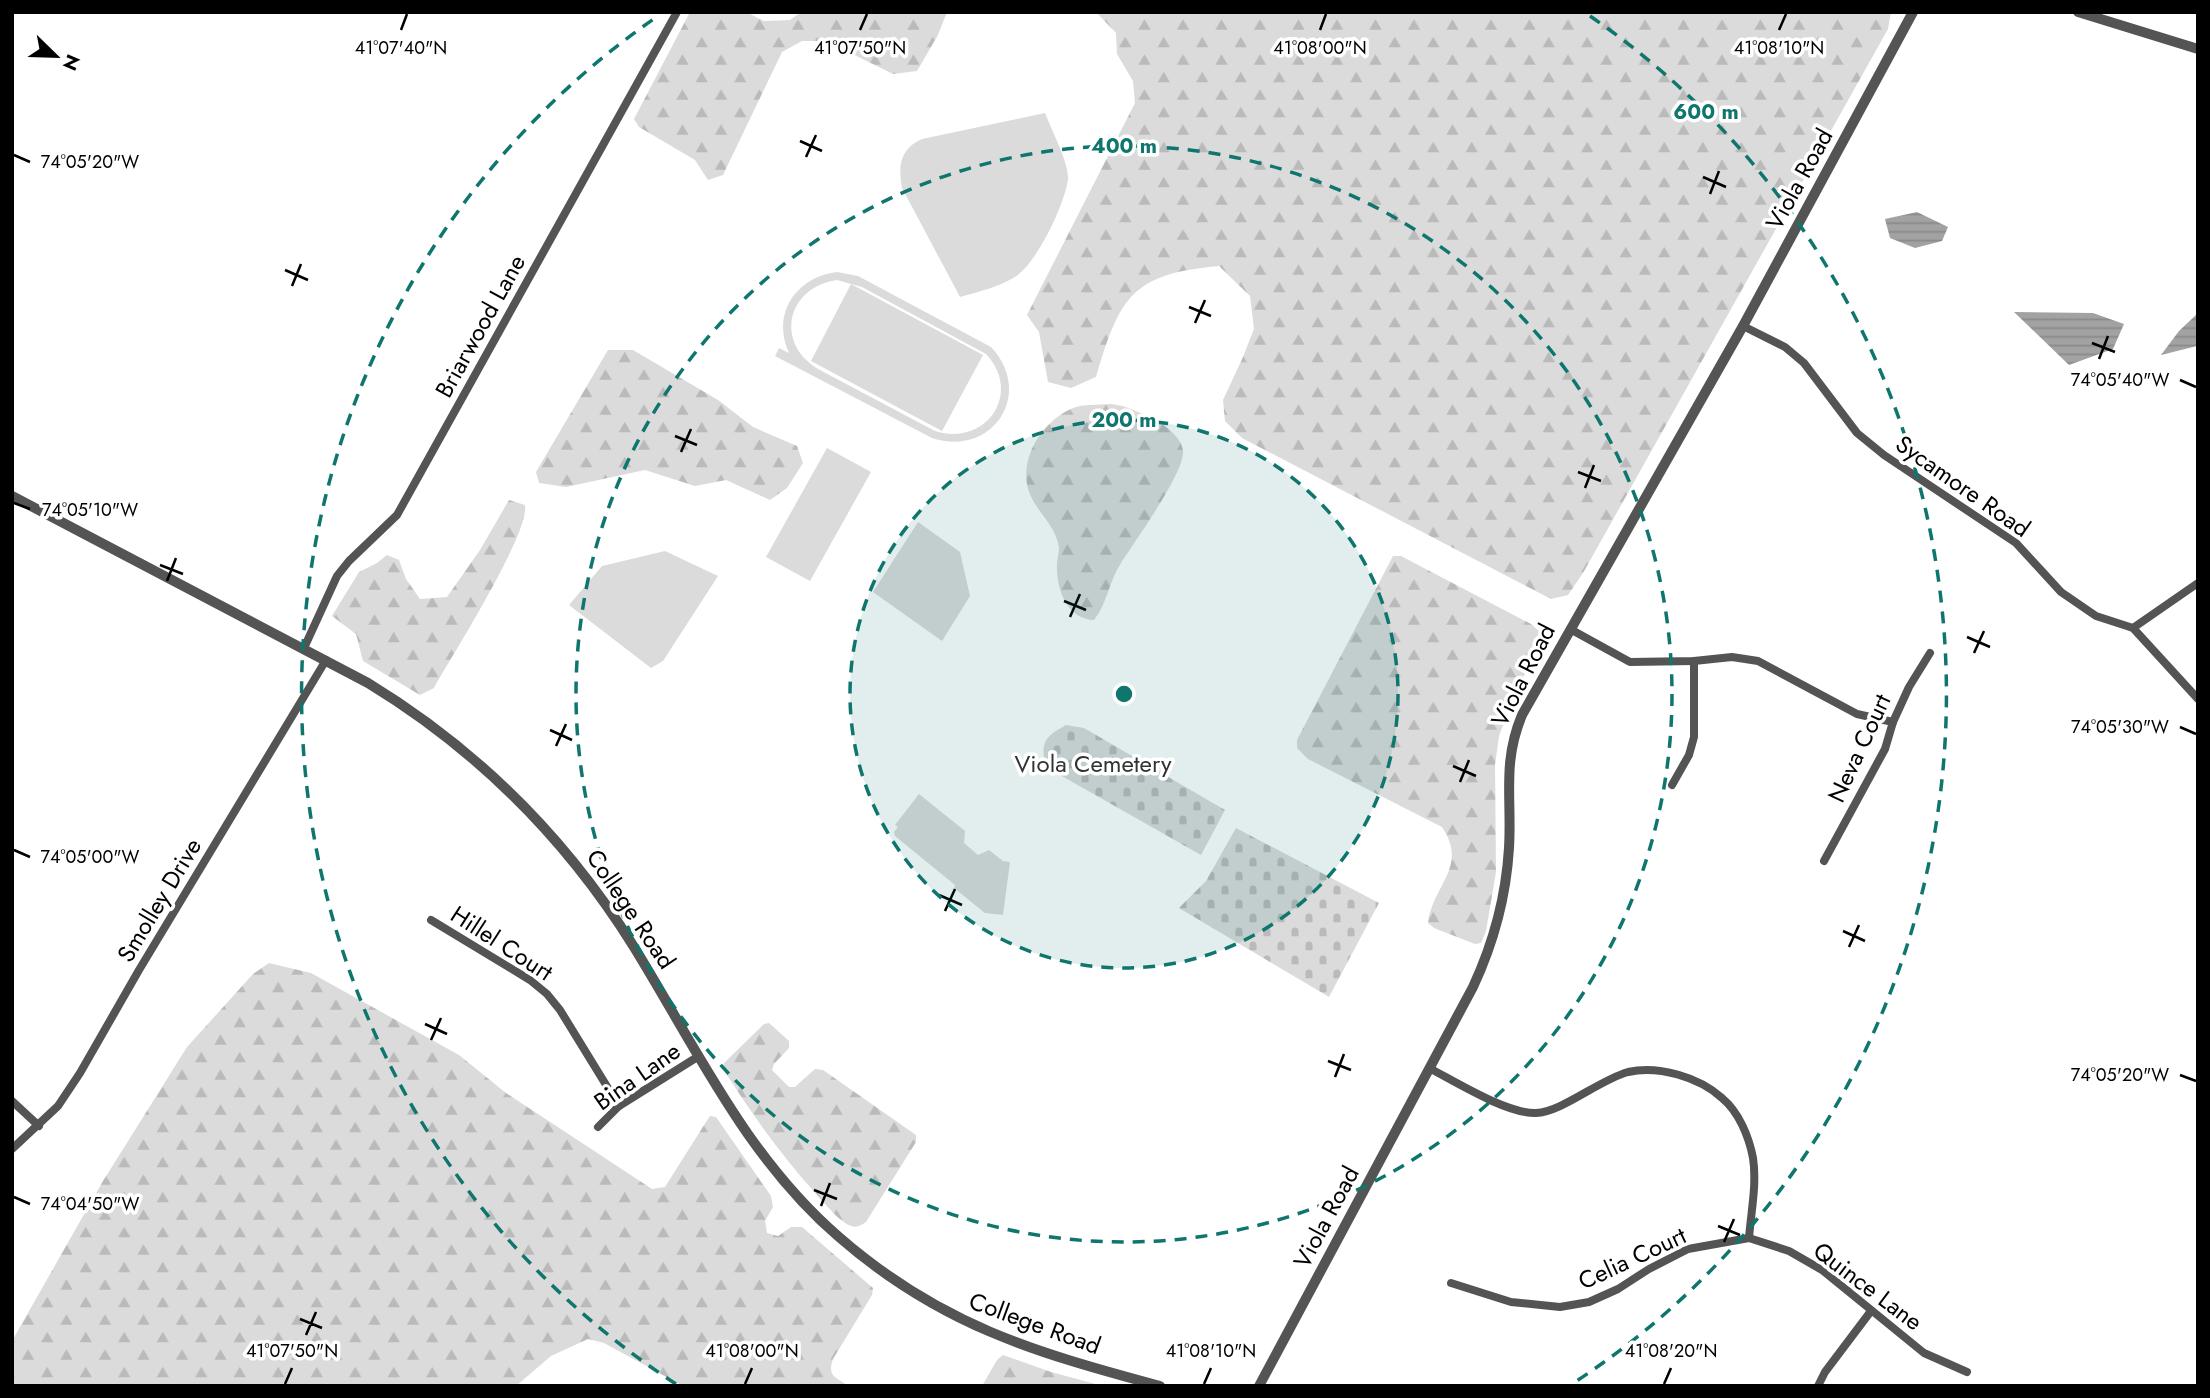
<svg xmlns="http://www.w3.org/2000/svg" width="2210" height="1398" viewBox="0 0 2210 1398" font-family="Jost,sans-serif">
  <defs>
    <pattern id="forest-firs" width="22" height="20" patternUnits="userSpaceOnUse" patternTransform="scale(1.75)"><rect width="22" height="20" fill="#dbdbdb"/><path d="M5 1l3.5 6h-7zM16 11l3.5 6h-7z" fill="#bababa"/></pattern>
    <pattern id="cemetery-stones" width="16" height="16" patternUnits="userSpaceOnUse" patternTransform="scale(1.75)"><rect width="16" height="16" fill="#dbdbdb"/><path d="M2 7V4a2 2 0 0 1 4 0v3zM10 15v-3a2 2 0 0 1 4 0v3z" fill="#bababa"/></pattern>
    <pattern id="water-rules" width="6" height="5" patternUnits="userSpaceOnUse" patternTransform="scale(1.75)"><rect width="6" height="5" fill="#a2a2a2"/><path d="M0 2.5h6" fill="none" stroke="#8a8a8a"/></pattern>
  </defs>
  <rect width="100%" height="100%" fill="#fff"/>
  <g fill="url(#forest-firs)">
    <polygon points="690,12 746,12 764,21 790,20 801,12 947,12 938,35 917,71 893,74 826,41 802,41 782,52 723,175 708,180 695,160 639,127 634,119"/>
    <path d="M1096,12h795l-3,17 -305,544 -15,22 -17,4 -309,-161 -17,-17 -2,-21 20,-43 11,-28 -4,-33 -31,-30c-88,8 -99,31 -123,111l-25,11 -23,-6 -9,-50 -12,-17 108,-212 -2,-22 -16,-27 -1,-21z"/>
    <polygon points="608,350 633,350 718,400 753,427 797,446 803,463 787,488 770,500 726,480 695,486 645,470 566,487 539,483 536,472"/>
    <path d="M1111,404c17,2 29,9 45,16 10,6 26,18 27,31 2,21 -48,90 -62,112 -12,18 -14,41 -27,57 -27,-1 -38,-31 -37,-56 0,-6 2,-10 2,-16 -3,-23 -22,-35 -30,-56 -11,-33 13,-71 44,-84 10,-4 26,-3 38,-4z"/>
    <path d="M509,500l16,5c5,28 -73,151 -91,183l-14,7 -57,-34 -7,-27 -24,-18 27,-44 18,-9 10,-8 12,5 7,19 14,20 27,-2 33,-47z"/>
    <path d="M1393,556h8l130,68 9,8 1,11 -27,52 -15,41 -4,29 1,107 -10,59 -5,12 -6,1 -41,-16 -6,-5c4,-37 41,-56 14,-96l-134,-68 -11,-11v-8z"/>
    <path d="M269,963l42,10 148,82 47,38 146,96 13,-2 41,-65 4,-6 6,1 55,79 2,11 -8,14 2,12 11,3 13,-9h11l71,61 -1,7 -39,64c-6,17 2,18 16,27h-166l-79,-43 -16,-4 -37,17 -35,30h-504v-45l91,-160 84,-134 66,-73z"/>
    <path d="M769,1023l20,18v7l-15,16 -2,6 17,17h6l20,-18 8,1 93,65v7l-50,80c-5,3 -8,6 -15,4 -11,-4 -24,-20 -32,-29 -37,-40 -67,-83 -96,-128l1,-6 40,-39z"/>
    <polygon points="1003,1355 1051,1372 1103,1386 982,1386 997,1360"/>
  </g>
  <g fill="url(#cemetery-stones)">
    <path d="M1066,725l18,3 141,82 -24,45 -155,-88c-6,-24 -2,-30 20,-42z"/>
    <polygon points="1236,828 1379,903 1329,997 1179,908 1206,881"/>
  </g>
  <g fill="#dbdbdb" fill-rule="evenodd">
    <path d="M1045,113c6,16 24,50 23,66 -3,25 -31,84 -53,98 -17,10 -37,15 -55,20l-58,-109c-4,-22 -2,-39 20,-49z"/>
    <path d="M837,272l21,4 133,71c44,47 1,111 -59,91l-157,-82 4,-8 10,5c-18,-39 7,-76 48,-81zM837,280l25,7 124,67c37,39 0,93 -51,77l-117,-62c-44,-26 -31,-82 19,-89z"/>
    <polygon points="851,284 983,355 942,431 811,361"/>
    <polygon points="827,448 871,472 810,581 766,557"/>
    <polygon points="918,522 960,552 970,596 942,641 873,592"/>
    <polygon points="665,551 718,576 663,661 651,668 569,605 602,566"/>
    <polygon points="919,794 965,831 964,843 978,855 989,850 1003,861 1010,862 1003,915 985,913 954,888 955,885 895,836 894,832 898,827 895,825"/>
  </g>
  <g fill="url(#water-rules)">
    <polygon points="1917,212 1948,227 1942,241 1915,248 1890,238 1885,219"/>
    <polygon points="2014,312 2093,313 2124,324 2113,349 2069,365"/>
    <polygon points="2198,313 2197,346 2161,355 2179,331"/>
  </g>
  <g fill="none" stroke-linecap="round" stroke-linejoin="round">
    <g stroke="#545454" stroke-width="8">
      <polyline points="1743,326 1785,347 1804,363 1857,433 1884,455 2016,543 2061,592 2096,616 2133,628 2198,699"/>
      <polyline points="2133,628 2198,583"/>
      <polyline points="1570,629 1630,662 1694,661 1732,657 1758,661 1857,714 1893,722"/>
      <polyline points="304,648 337,576 349,561 397,515 677,12"/>
      <polyline points="1672,785 1689,755 1694,737 1694,661"/>
      <polyline points="1824,861 1885,749 1893,722 1909,687 1930,653"/>
      <polyline points="431,920 530,980 547,994 560,1010 619,1106"/>
      <path d="M1429,1068c27,14 78,46 107,45 26,-1 63,-33 92,-41 30,-7 71,5 94,26 17,14 27,39 31,60 4,26 -2,54 -4,80"/>
      <polyline points="12,1101 39,1126"/>
      <polyline points="598,1127 619,1106 699,1056"/>
      <polyline points="12,1149 58,1106 80,1073 139,970 326,660"/>
      <polyline points="1451,1283 1511,1302 1560,1307 1589,1302 1618,1289 1649,1269 1688,1249 1749,1238 1789,1251 1822,1270 1924,1353 1967,1372"/>
      <polyline points="1818,1386 1825,1372 1871,1311"/>
    </g>
    <g stroke="#545454" stroke-width="10">
      <polyline points="2078,12 2198,49"/>
      <path d="M12,496l356,187c110,67 198,155 266,264 63,102 113,211 205,290 101,88 195,115 321,149"/>
      <path d="M1259,1386l214,-399c21,-45 33,-89 36,-139 3,-50 -7,-85 13,-133l221,-389 170,-314"/>
    </g>
  </g>
  <path fill="none" stroke="#000" stroke-width="2.5" d="M401,30l6,-16M860,30l7,-16M1320,30l6,-16M1779,30l7,-16M800,141l22,10M14,155l16,7M806,157l10,-22M1703,177l23,10M1710,194l9,-23M285,270l23,10M292,286l9,-22M1189,307l22,9M1195,323l10,-23M2092,343l23,9M2099,359l9,-23M2180,380l16,7M675,436l22,9M681,452l10,-23M1578,472l23,9M1585,488l9,-23M14,503l16,6M160,565l23,9M167,581l9,-23M1064,601l22,9M1070,617l10,-23M1967,637l23,10M1974,653l10,-22M2180,727l16,7M550,730l22,10M556,746l10,-22M1453,766l23,10M1460,782l9,-22M14,850l16,7M939,895l23,10M945,911l10,-22M1843,931l22,10M1849,947l10,-22M425,1024l22,10M431,1040l10,-22M1328,1061l23,9M2180,1075l16,6M1335,1077l9,-23M814,1190l23,9M14,1197l16,7M821,1206l9,-23M1718,1226l22,9M1724,1242l10,-23M300,1319l22,9M306,1335l10,-23M285,1384l7,-16M745,1384l7,-16M1204,1384l7,-16M1664,1384l7,-16"/>
  <circle cx="1124" cy="694" r="274" fill="#0f766e" fill-opacity=".12"/>
  <g fill="none" stroke="#0f766e" stroke-width="3.5" stroke-dasharray="12 9">
    <circle cx="1124" cy="694" r="274"/>
    <circle cx="1124" cy="694" r="548"/>
    <path d="M676 1384A823 823 0 0 1 658 16M1590 16A823 823 0 0 1 1572 1384"/>
  </g>
  <g text-anchor="middle" dominant-baseline="central" stroke-width="7" stroke-linejoin="round" paint-order="stroke">
    <g font-size="24" fill="#000" stroke="#fff">
      <text transform="translate(1799 179) rotate(-61)">Viola Road</text>
      <text transform="translate(480 326) rotate(-61)">Briarwood Lane</text>
      <text transform="translate(1963 486) rotate(35)">Sycamore Road</text>
      <text transform="translate(1523 675) rotate(-63)">Viola Road</text>
      <text transform="translate(1859 748) rotate(-65)">Neva Court</text>
      <text transform="translate(159 900) rotate(-59)">Smolley Drive</text>
      <text transform="translate(631 909) rotate(56)">College Road</text>
      <text transform="translate(502 943) rotate(33)">Hillel Court</text>
      <text transform="translate(637 1076) rotate(-35)">Bina Lane</text>
      <text transform="translate(1326 1217) rotate(-62)">Viola Road</text>
      <text transform="translate(1632 1258) rotate(-25)">Celia Court</text>
      <text transform="translate(1868 1286) rotate(37)">Quince Lane</text>
      <text transform="translate(1035 1323) rotate(20)">College Road</text>
    </g>
    <g font-size="24" fill="#323232" stroke="#fff">
      <text x="1093" y="763">Viola Cemetery</text>
    </g>
  </g>
  <g font-size="18" text-anchor="middle" fill="#000" stroke="#fff" stroke-width="7" stroke-linejoin="round" paint-order="stroke">
    <text x="401" y="54">41°07'40"N</text>
    <text x="860" y="54">41°07'50"N</text>
    <text x="1320" y="54">41°08'00"N</text>
    <text x="1779" y="54">41°08'10"N</text>
    <text x="90" y="168">74°05'20"W</text>
    <text x="2120" y="386">74°05'40"W</text>
    <text x="90" y="516">74°05'10"W</text>
    <text x="2120" y="733">74°05'30"W</text>
    <text x="90" y="863">74°05'00"W</text>
    <text x="2120" y="1081">74°05'20"W</text>
    <text x="90" y="1210">74°04'50"W</text>
    <text x="292" y="1357">41°07'50"N</text>
    <text x="752" y="1357">41°08'00"N</text>
    <text x="1211" y="1357">41°08'10"N</text>
    <text x="1671" y="1357">41°08'20"N</text>
  </g>
  <circle cx="1124" cy="694" r="10" fill="#0f766e" stroke="#fff" stroke-width="3.5"/>
  <g font-size="21" text-anchor="middle" font-weight="bold" fill="#0f766e" stroke="#fff" stroke-width="7" stroke-linejoin="round" paint-order="stroke">
    <text x="1706" y="119">600 m</text>
    <text x="1124" y="153">400 m</text>
    <text x="1124" y="427">200 m</text>
  </g>
  <rect width="2210" height="1398" fill="none" stroke="#000000" stroke-width="28"/>
  <g transform="translate(56 56) rotate(113)" stroke="#ffffff" stroke-width="5" paint-order="stroke">
  <path d="M0-5L12 26L0 18L-12 26Z" fill="#000000"/>
  <text y="-10" font-size="19" font-weight="bold" text-anchor="middle" fill="#000000">N</text>
  </g>
</svg>
